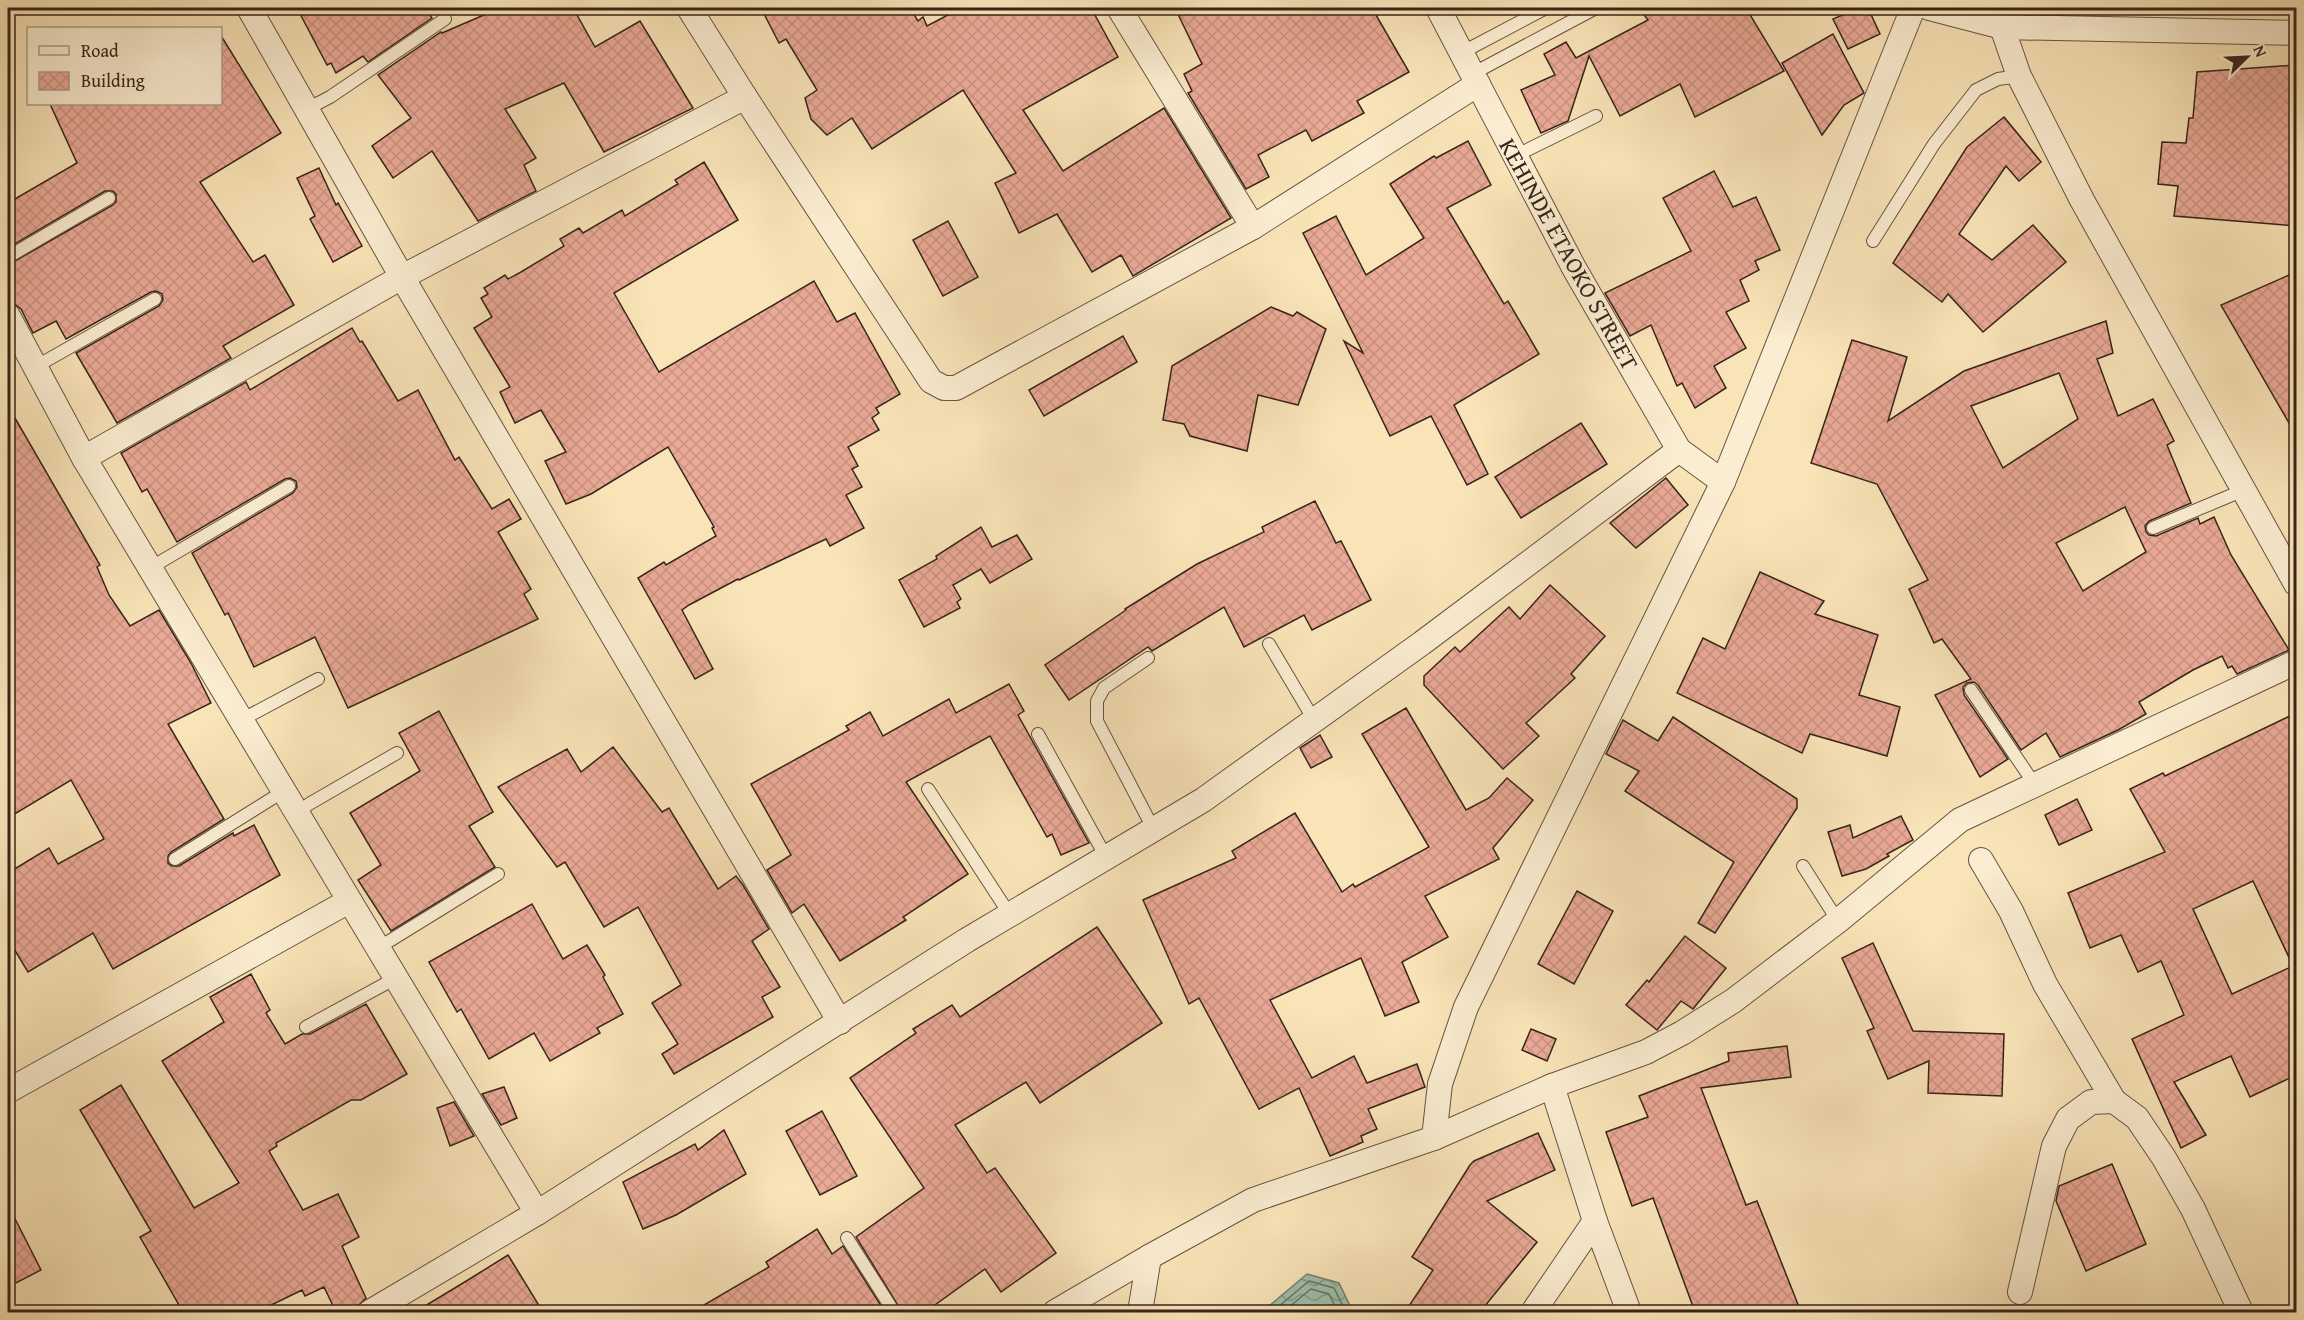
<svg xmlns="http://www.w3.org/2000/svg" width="2304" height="1320" viewBox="0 0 2304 1320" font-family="'Gentium Book Plus',serif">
  <defs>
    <pattern id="water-waves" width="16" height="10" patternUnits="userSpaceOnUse" patternTransform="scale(1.5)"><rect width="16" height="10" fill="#9ebfaa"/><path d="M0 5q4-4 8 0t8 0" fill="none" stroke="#829b8a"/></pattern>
    <pattern id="building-cross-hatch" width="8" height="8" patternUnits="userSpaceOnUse" patternTransform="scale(1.5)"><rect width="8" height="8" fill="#eaa996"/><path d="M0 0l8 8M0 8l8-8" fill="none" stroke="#c99181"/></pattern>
  </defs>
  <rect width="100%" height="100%" fill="#f9e4b8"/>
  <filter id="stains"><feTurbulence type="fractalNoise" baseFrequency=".00333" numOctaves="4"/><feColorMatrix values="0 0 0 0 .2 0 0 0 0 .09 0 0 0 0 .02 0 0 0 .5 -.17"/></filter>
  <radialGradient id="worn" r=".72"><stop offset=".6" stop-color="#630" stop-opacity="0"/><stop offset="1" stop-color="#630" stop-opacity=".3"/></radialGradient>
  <polygon fill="url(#water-waves)" stroke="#748171" stroke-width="1.5" points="1307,1274 1339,1283 1352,1310 1351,1312 1262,1312"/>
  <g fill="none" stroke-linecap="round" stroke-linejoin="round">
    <g stroke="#6a7262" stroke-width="1.5">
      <polyline points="1272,1312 1309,1281 1334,1288 1346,1312"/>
      <polyline points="1283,1312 1311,1289 1329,1294 1338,1312"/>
    </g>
  </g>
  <g fill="url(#building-cross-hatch)" stroke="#36241b" stroke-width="1.5" fill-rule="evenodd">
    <polygon points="297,8 425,8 432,18 368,62 363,56 336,73 331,63 327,65"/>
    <polygon points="500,8 573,8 595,47 640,21 693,108 604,152 564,83 505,109 536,158 524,165 536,191 478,221 432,151 393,178 372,146 411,118 378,75 441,32 442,33"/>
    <polygon points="761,8 910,8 918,21 923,17 927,26 961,8 1091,8 1118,57 1023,110 1063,171 1164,108 1231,218 1133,276 1121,255 1092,272 1057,214 1019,233 995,183 1016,173 963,90 872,149 852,118 827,135 811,119 805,98 817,90 786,39 779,43"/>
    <polygon points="1175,8 1372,8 1409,72 1357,101 1364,113 1312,141 1306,130 1258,155 1269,177 1246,189 1188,93 1192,91 1184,74 1202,64"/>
    <polygon points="1639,8 1746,8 1784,71 1695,117 1680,84 1620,116 1589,56 1568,121 1541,133 1521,90 1555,75 1544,54 1566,42 1576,58 1648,20"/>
    <polygon points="1858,8 1868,8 1880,34 1848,49 1833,19"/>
    <polygon points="220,34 281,133 200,182 253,262 265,255 294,305 223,346 231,358 117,423 76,353 159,306 163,300 162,294 156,291 151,292 66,339 56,321 33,333 21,309 13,303 8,292 8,265 113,205 116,202 116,194 113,191 105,191 8,248 8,203 77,163 50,104 220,104"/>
    <polygon points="1833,34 1864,93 1844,105 1822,135 1782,63"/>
    <polygon points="2296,65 2296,226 2174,216 2178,186 2158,184 2162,142 2186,143 2189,118 2193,118 2197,72"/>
    <polygon points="2004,117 2041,162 2019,181 2006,166 1959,234 1992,260 2033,225 2066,262 1983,332 1948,294 1942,302 1893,263 1967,147"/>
    <polygon points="1468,141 1491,185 1447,208 1504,304 1508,301 1539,354 1454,405 1488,474 1467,485 1431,416 1390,436 1344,341 1363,353 1303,233 1336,216 1366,275 1424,238 1390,184 1434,156 1436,158"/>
    <polygon points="704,162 738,220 614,293 659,372 814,281 837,322 855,313 900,394 876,408 879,413 872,418 879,430 848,447 858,466 852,469 862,487 846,495 864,528 830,546 826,539 739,580 738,579 689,605 682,610 713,669 695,679 638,578 664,562 666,565 716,536 712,528 714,527 668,447 591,494 566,504 545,461 566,452 541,410 515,423 500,392 510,387 474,328 492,317 481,298 488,294 484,288 505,275 508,279 521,272 564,246 560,239 579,228 583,233 622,210 625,216 678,184 675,180"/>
    <polygon points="319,168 336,205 338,203 362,246 333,262 310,219 315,216 297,178"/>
    <polygon points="1714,171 1733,207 1756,197 1780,250 1755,261 1759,270 1740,280 1749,301 1726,312 1746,348 1714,366 1726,388 1695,408 1682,383 1677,386 1651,325 1630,336 1605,293 1691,251 1663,198"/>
    <polygon points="948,221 978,277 943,296 913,240"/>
    <polygon points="2296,272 2296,435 2221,305"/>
    <polygon points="1271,307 1293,316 1297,312 1326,329 1298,405 1258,395 1247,451 1190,436 1184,424 1163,420 1172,366"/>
    <path d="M2106,321l7,32 -16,6 21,57 35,-17 21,42 -7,4 24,58 -42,18 -4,5 1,6 3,3 7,1 42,-18 2,6 14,-7 17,38 58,95 -52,24 -5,-8 -4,2 -6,-12 -29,14 -54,32 7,12 -28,16 -58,27 -14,-24 -25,17 -43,-65 -4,-3 -7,1 -4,4 1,8 44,64 -28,18 -45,-82 36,-16 -29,-40 -8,4 -25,-54 19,-9 -51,-96 -66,-21 41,-123 55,17 -19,64 76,-50zM2059,373l19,46 -75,49 -32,-62zM2125,507l21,45 -63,39 -27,-48z"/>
    <polygon points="352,328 360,342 362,341 398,401 418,390 455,460 459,457 492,509 509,499 521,519 498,532 531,589 524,594 538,619 348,708 315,637 254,667 228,613 225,615 192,553 293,493 297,487 296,481 290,478 285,479 177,542 147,489 142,492 121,453 246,382 250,390"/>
    <polygon points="1123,336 1137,362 1044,416 1029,390"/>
    <polygon points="8,406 100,565 97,567 109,595 130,626 159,610 191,663 211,703 168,724 224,819 171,852 168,856 168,863 172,866 179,866 233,833 234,836 254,825 280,875 113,969 93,933 28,972 8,939 8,873 49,848 58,864 104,839 71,780 8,818"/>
    <polygon points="1581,423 1607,464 1521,518 1495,477"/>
    <polygon points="1666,478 1688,505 1636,548 1610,523"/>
    <polygon points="1315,501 1336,543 1341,541 1371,600 1312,630 1304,615 1244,647 1224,607 1152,651 1148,647 1069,700 1045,665 1126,610 1125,609 1197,564 1264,532 1262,527"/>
    <polygon points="981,527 992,547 1017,535 1032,559 990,583 981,569 953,585 961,599 957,602 960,608 924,627 899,580 937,559 936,556"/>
    <polygon points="1760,572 1824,601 1815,614 1878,635 1859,695 1900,707 1887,756 1810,734 1802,753 1677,693 1703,638 1725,649"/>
    <polygon points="1550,585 1605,636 1571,674 1575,678 1526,723 1539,736 1503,769 1424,685 1424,676 1455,647 1460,652 1509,607 1520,619"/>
    <polygon points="1009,684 1024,711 1018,715 1089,843 1061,855 1052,834 1047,837 990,736 906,782 968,874 903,917 906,920 840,961 804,904 792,913 767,870 791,855 751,784 849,730 846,726 870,712 883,736 949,699 956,713"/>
    <polygon points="1406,708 1466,810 1489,798 1507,778 1533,800 1493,848 1499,859 1425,896 1448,937 1402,962 1419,1002 1385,1016 1361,958 1270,1000 1312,1078 1354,1056 1367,1083 1417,1064 1425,1087 1368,1109 1377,1129 1361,1136 1363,1142 1330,1156 1299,1088 1259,1109 1199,998 1189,1004 1143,900 1236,858 1232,851 1295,813 1342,892 1353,884 1355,887 1429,847 1362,734"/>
    <polygon points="439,711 493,812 469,826 495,867 391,931 358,880 381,865 350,813 420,771 399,733"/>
    <path d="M2296,713v362l-46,22 -19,-41 -57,26 32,53 -25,13 -49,-109 52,-24 -23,-54 -23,11 -17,-37 -31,13 -22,-55 97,-41 -35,-63 33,-16 2,3zM2253,881l40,85 -61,28 -39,-85z"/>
    <polygon points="1673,717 1797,799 1797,808 1715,933 1698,923 1734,862 1625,791 1639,771 1606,754 1623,720 1658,741"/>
    <polygon points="1320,735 1332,757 1311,768 1300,748"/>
    <polygon points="613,747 662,812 669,808 718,889 736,876 743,885 769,929 752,941 780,987 762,997 773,1017 674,1074 662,1054 678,1044 652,1003 681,985 638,907 604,927 565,862 557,867 498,787 567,749 581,772"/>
    <polygon points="2077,799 2092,830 2059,845 2045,815"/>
    <polygon points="1901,816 1913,840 1887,854 1889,856 1866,869 1842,876 1828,832 1850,825 1853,838"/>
    <polygon points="1577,891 1613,911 1574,984 1538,964"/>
    <polygon points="532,904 563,959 587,945 605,975 603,977 623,1014 597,1028 600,1033 550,1061 534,1033 489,1059 461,1009 457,1012 429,962"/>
    <polygon points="1097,927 1162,1023 1040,1103 1026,1082 955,1125 987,1173 995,1168 1056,1253 1001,1292 985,1269 925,1312 902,1312 856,1237 924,1188 850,1078 916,1033 913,1029 952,1005 960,1017"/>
    <polygon points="1685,936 1726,968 1693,1009 1681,1001 1657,1030 1626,1005 1647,980 1649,982"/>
    <polygon points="1873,943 1913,1031 2004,1034 2002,1096 1928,1093 1929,1061 1888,1079 1867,1031 1874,1028 1842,958"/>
    <polygon points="251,974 270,1010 266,1013 285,1044 302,1034 310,1034 366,1004 407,1074 361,1100 351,1100 276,1143 277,1146 269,1151 303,1210 338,1194 359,1237 342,1246 366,1298 352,1312 336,1312 324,1287 305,1296 302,1290 257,1312 183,1312 140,1237 151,1231 80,1110 121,1085 194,1208 239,1183 162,1061 224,1022 210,997"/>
    <polygon points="1531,1029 1556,1039 1547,1061 1522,1050"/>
    <polygon points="1787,1046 1791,1077 1701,1088 1746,1205 1757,1201 1801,1312 1695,1312 1653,1198 1632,1206 1606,1132 1648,1117 1639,1096 1729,1061 1728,1053"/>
    <polygon points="504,1087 517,1118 501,1125 482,1094"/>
    <polygon points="454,1102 474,1136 450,1146 437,1108"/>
    <polygon points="822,1111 857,1176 820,1195 786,1131"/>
    <polygon points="724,1130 746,1174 676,1215 643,1229 623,1182 695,1144 698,1150"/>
    <polygon points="1538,1133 1555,1170 1487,1201 1537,1242 1480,1312 1405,1312 1433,1270 1412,1257 1470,1165 1474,1161"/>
    <polygon points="2112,1164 2146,1244 2086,1271 2056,1201 2059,1186"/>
    <polygon points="8,1205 41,1270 8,1287"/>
    <polygon points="817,1229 832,1254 843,1246 885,1312 692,1312 769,1267 766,1262"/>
    <polygon points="508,1255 543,1312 415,1312 468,1280"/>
  </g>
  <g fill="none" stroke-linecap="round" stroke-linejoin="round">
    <defs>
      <g id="lane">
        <polyline points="1461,53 1546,8"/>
        <polyline points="1472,74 1596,8"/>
        <polyline points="307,109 330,97 445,19"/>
        <polyline points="1515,156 1596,116"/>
        <polyline points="1873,241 1934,144 1976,90 1998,79 2019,76"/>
        <polyline points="8,257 109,198"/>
        <polyline points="35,367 155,299"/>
        <polyline points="2153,528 2244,490"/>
        <polyline points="150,568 289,486"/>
        <polyline points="1269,644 1314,720"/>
        <polyline points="1148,658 1104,688 1097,701 1097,721 1154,830"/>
        <polyline points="1971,690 2035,785"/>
        <polyline points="241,720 318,679"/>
        <polyline points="1038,734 1106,857"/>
        <polyline points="928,789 1010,915"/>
        <polyline points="297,813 309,804 397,753"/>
        <polyline points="175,859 284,791"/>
        <polyline points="1803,866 1838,921"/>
        <polyline points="378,948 498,874"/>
        <polyline points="306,1027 396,978"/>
        <polyline points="847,1238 894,1312"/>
      </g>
      <g id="street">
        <polyline points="249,8 402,277 840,1022"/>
        <polyline points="689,8 745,97 931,381 944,388 956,388 1253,227 1478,84"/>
        <polyline points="1119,8 1253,227"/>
        <polyline points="1438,8 1574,268 1679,450 1723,482"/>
        <polyline points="1929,8 2002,27 2296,33"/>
        <polyline points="2002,27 2019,76 2082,200 2296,584"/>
        <polyline points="8,316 84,458 537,1213"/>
        <polyline points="84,458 402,277 745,97"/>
        <polyline points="1981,860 2011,911 2045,984 2114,1101"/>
        <polyline points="1552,1086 1595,1221 1629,1312"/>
        <polyline points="8,1091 349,901"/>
        <polyline points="1434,1138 1440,1084 1466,1007 1723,482 1913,8"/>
        <polyline points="2020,1292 2054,1146 2068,1119 2091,1102 2114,1101 2137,1118 2164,1158 2193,1209 2241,1312"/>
        <polyline points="370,1312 537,1213 967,940 1203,800 1422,643 1679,450"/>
        <polyline points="1055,1312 1149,1257 1253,1200 1434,1138 1552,1086 1646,1052 1682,1033 1733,1001 1838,921 1960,820 2296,662"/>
        <polyline points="1140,1312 1149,1257"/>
        <polyline points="1533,1312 1595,1221"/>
      </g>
    </defs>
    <use href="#lane" stroke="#675442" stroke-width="14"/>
    <use href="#street" stroke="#675442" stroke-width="26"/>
    <use href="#lane" stroke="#fbedd1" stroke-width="12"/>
    <use href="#street" stroke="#fbedd1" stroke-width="24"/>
  </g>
  <g text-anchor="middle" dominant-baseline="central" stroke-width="4.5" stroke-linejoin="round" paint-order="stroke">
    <g font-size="24" fill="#36241b" stroke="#fbedd1">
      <text transform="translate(1569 254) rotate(61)">KEHINDE ETAOKO STREET</text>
    </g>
  </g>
  <rect width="2304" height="1320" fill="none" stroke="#f9e4b8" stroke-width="30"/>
  <rect x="9" y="9" width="2286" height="1302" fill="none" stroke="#36241b" stroke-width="3"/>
  <rect x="15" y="15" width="2274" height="1290" fill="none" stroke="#36241b" stroke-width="1.5"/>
  <rect x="27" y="27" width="195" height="78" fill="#fbedd1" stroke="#ac9d88" stroke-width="1.5"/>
  <rect x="39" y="46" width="30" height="9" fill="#fbedd1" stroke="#ac9d88" stroke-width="1.5"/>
  <text x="81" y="57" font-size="18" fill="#36241b">Road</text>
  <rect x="39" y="72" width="30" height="18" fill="url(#building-cross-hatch)" stroke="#ac9d88" stroke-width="1.5"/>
  <text x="81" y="87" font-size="18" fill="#36241b">Building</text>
  <g transform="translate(2247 57) rotate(66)" stroke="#fbedd1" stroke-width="4.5" paint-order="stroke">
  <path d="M0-4.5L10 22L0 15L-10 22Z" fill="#36241b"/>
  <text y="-9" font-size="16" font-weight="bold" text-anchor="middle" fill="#36241b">N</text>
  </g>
  <rect width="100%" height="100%" filter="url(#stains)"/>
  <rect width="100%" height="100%" fill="url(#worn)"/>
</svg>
